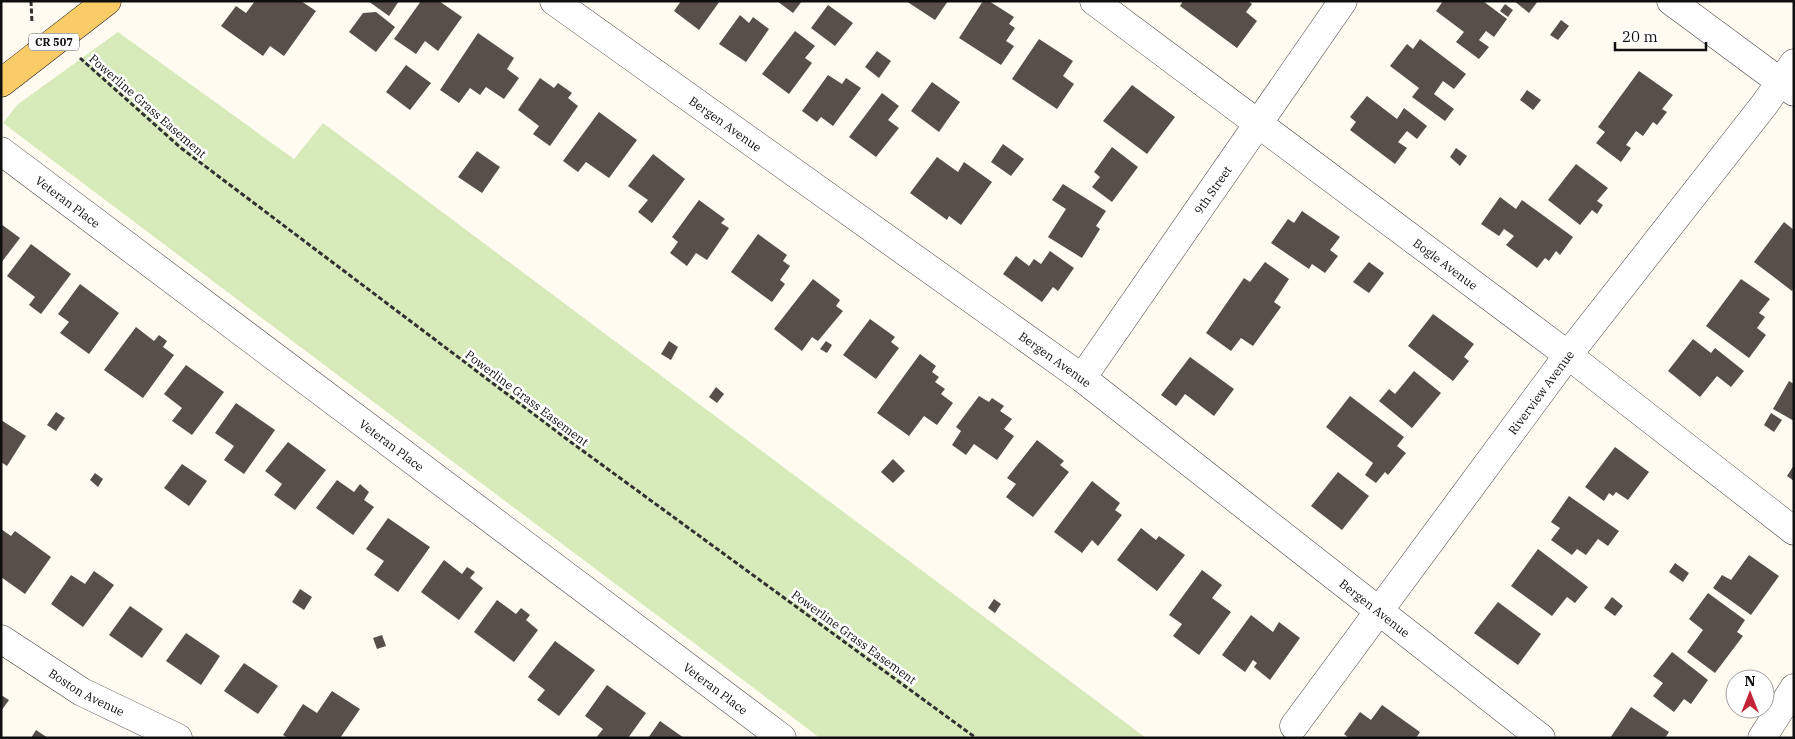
<svg xmlns="http://www.w3.org/2000/svg" width="1795" height="739" viewBox="0 0 1795 739" font-family="'IBM Plex Serif',serif">
  <rect width="100%" height="100%" fill="#fffbf1"/>
  <polygon fill="#d6eaba" points="118,32 294,159 323,123 1146,738 820,738 3,123 17,105"/>
  <g fill="#584f4b">
    <polygon points="255,1 301,1 316,11 284,56 270,46 263,56 221,26 236,6 246,13"/>
    <polygon points="368,1 399,1 389,16"/>
    <polygon points="421,1 439,1 462,17 438,51 425,41 416,54 394,39"/>
    <polygon points="681,1 720,1 699,30 674,11"/>
    <polygon points="777,1 802,1 793,13"/>
    <polygon points="906,1 948,1 935,20"/>
    <polygon points="983,1 989,1 1014,17 1009,24 1015,28 1006,41 1014,46 1001,65 959,38"/>
    <polygon points="1183,1 1248,1 1252,4 1246,12 1257,21 1237,48 1180,6"/>
    <polygon points="1443,1 1483,1 1507,19 1494,37 1486,31 1479,40 1489,47 1479,59 1456,42 1464,32 1436,11"/>
    <polygon points="1514,1 1538,1 1529,13"/>
    <polygon points="1505,4 1513,10 1508,17 1500,11"/>
    <polygon points="828,5 853,23 835,46 811,28"/>
    <polygon points="376,12 395,27 376,52 349,32 363,13"/>
    <polygon points="740,15 749,23 753,17 769,29 746,62 719,44"/>
    <polygon points="1561,20 1569,26 1558,40 1550,35"/>
    <polygon points="795,31 815,46 805,58 812,63 789,94 762,74"/>
    <polygon points="478,33 514,58 507,69 519,78 504,99 486,87 480,95 470,88 459,103 440,90"/>
    <polygon points="1039,39 1073,61 1063,76 1074,84 1057,109 1012,79"/>
    <polygon points="1420,39 1466,74 1454,89 1443,81 1434,94 1454,109 1445,121 1412,97 1419,88 1390,66 1407,44 1413,49"/>
    <polygon points="877,51 891,61 879,78 865,67"/>
    <polygon points="406,65 431,83 410,110 386,92"/>
    <polygon points="1639,71 1673,95 1662,109 1667,112 1657,125 1653,122 1643,136 1636,131 1626,145 1631,148 1621,162 1596,143 1605,132 1598,127"/>
    <polygon points="828,75 842,84 846,78 861,88 833,126 821,117 817,122 802,111"/>
    <polygon points="540,78 554,88 558,83 572,93 568,98 578,106 550,146 533,134 539,126 518,110"/>
    <polygon points="932,82 960,102 939,132 911,111"/>
    <polygon points="1132,85 1175,117 1147,154 1103,121"/>
    <polygon points="1527,90 1541,100 1533,110 1520,100"/>
    <polygon points="882,93 899,106 888,120 899,128 876,157 849,137"/>
    <polygon points="1367,96 1397,119 1404,108 1427,126 1417,139 1407,131 1398,142 1407,148 1395,164 1350,130 1356,122 1350,117"/>
    <polygon points="599,112 637,140 609,178 586,162 578,172 563,161"/>
    <polygon points="1003,144 1024,159 1011,176 991,162"/>
    <polygon points="1112,147 1138,167 1112,202 1092,187 1100,177 1094,172"/>
    <polygon points="1456,148 1467,156 1460,166 1450,157"/>
    <polygon points="477,151 500,167 482,193 458,177"/>
    <polygon points="653,154 685,179 652,223 638,212 648,200 628,186"/>
    <polygon points="937,157 958,172 964,162 992,182 961,225 949,216 947,220 910,193"/>
    <polygon points="1576,164 1608,188 1597,201 1603,205 1597,214 1592,210 1580,225 1548,200"/>
    <polygon points="1063,184 1106,211 1096,226 1100,229 1082,258 1048,237 1066,209 1052,200"/>
    <polygon points="1500,197 1516,209 1522,200 1573,237 1560,255 1556,251 1549,261 1545,258 1537,268 1506,245 1514,236 1504,229 1499,236 1481,224"/>
    <polygon points="699,200 725,219 721,223 729,228 707,260 696,253 687,266 670,253 678,242 672,237"/>
    <polygon points="1302,211 1340,237 1330,250 1338,256 1325,273 1312,264 1309,269 1271,243 1288,219 1294,223"/>
    <polygon points="1784,222 1794,230 1794,288 1792,291 1754,262"/>
    <polygon points="1,224 20,238 1,263"/>
    <polygon points="758,234 787,255 783,261 790,266 780,280 785,284 772,302 731,272"/>
    <polygon points="31,244 71,274 41,314 29,305 35,297 7,276"/>
    <polygon points="1050,251 1074,268 1058,291 1053,287 1042,302 1003,274 1016,256 1029,266 1034,259 1041,264"/>
    <polygon points="1265,262 1289,279 1274,302 1281,307 1253,346 1241,338 1231,351 1206,333 1244,278 1250,282"/>
    <polygon points="1369,262 1384,273 1369,293 1353,282"/>
    <polygon points="813,279 840,300 836,306 843,311 818,341 812,337 802,351 774,329"/>
    <polygon points="1741,279 1770,299 1759,313 1765,317 1757,328 1766,335 1749,358 1706,326"/>
    <polygon points="80,284 119,313 89,354 60,333 69,322 58,314"/>
    <polygon points="1433,314 1474,344 1464,357 1469,361 1453,381 1408,346"/>
    <polygon points="870,319 895,337 891,342 899,348 876,379 843,355"/>
    <polygon points="136,327 154,341 159,335 167,341 163,347 174,355 143,398 104,370"/>
    <polygon points="1693,339 1711,353 1715,348 1744,371 1731,387 1717,376 1700,397 1668,371"/>
    <polygon points="669,341 678,347 671,360 661,354"/>
    <polygon points="826,341 832,345 827,353 820,349"/>
    <polygon points="920,354 936,366 932,372 939,377 935,382 945,389 941,394 953,403 937,425 924,416 909,436 877,413"/>
    <polygon points="1190,357 1234,389 1214,416 1185,394 1176,406 1161,395"/>
    <polygon points="186,365 224,392 192,435 172,421 182,408 164,394"/>
    <polygon points="1414,371 1441,393 1412,428 1379,401 1389,389 1395,394"/>
    <polygon points="1789,381 1794,384 1794,421 1773,409"/>
    <polygon points="716,387 724,394 717,403 709,397"/>
    <polygon points="979,396 989,402 992,398 1004,406 1000,411 1012,419 1004,429 1014,436 997,460 974,444 966,455 952,445 961,431 956,427"/>
    <polygon points="1350,396 1404,437 1397,446 1406,453 1388,475 1385,472 1376,483 1365,475 1373,463 1326,427"/>
    <polygon points="236,403 275,430 244,474 224,460 234,446 215,433"/>
    <polygon points="56,412 65,418 56,431 47,425"/>
    <polygon points="1771,413 1782,420 1774,432 1764,425"/>
    <polygon points="1,420 26,436 7,466 1,462"/>
    <polygon points="1037,440 1064,461 1060,465 1069,472 1033,517 1006,497 1016,484 1007,478"/>
    <polygon points="288,442 326,470 295,510 274,495 282,484 265,471"/>
    <polygon points="1615,447 1649,472 1628,500 1616,492 1613,496 1609,493 1604,501 1585,487"/>
    <polygon points="893,459 905,471 893,483 881,472"/>
    <polygon points="182,464 207,481 189,506 164,488"/>
    <polygon points="1794,465 1794,481 1787,476"/>
    <polygon points="1338,472 1369,496 1342,530 1311,506"/>
    <polygon points="95,473 103,479 98,487 90,480"/>
    <polygon points="337,480 354,492 360,484 369,492 364,500 374,507 353,535 316,508"/>
    <polygon points="1092,481 1120,503 1115,510 1122,515 1098,546 1092,540 1082,553 1054,532"/>
    <polygon points="1569,496 1619,531 1608,546 1598,539 1586,555 1577,549 1572,555 1551,540 1560,528 1551,522"/>
    <polygon points="388,518 430,547 398,592 374,575 384,561 366,549"/>
    <polygon points="1141,528 1156,540 1159,536 1185,555 1157,591 1117,560"/>
    <polygon points="1,529 11,536 15,531 51,557 25,594 1,577"/>
    <polygon points="1538,549 1588,587 1575,603 1567,597 1552,616 1511,586"/>
    <polygon points="1749,555 1779,576 1751,615 1713,588 1722,575 1731,580"/>
    <polygon points="444,560 462,574 467,567 475,572 470,578 483,588 459,620 421,592"/>
    <polygon points="1675,563 1689,573 1683,582 1669,572"/>
    <polygon points="1202,570 1222,585 1212,598 1231,612 1199,655 1173,636 1182,624 1169,615"/>
    <polygon points="94,571 114,585 83,627 51,604 71,575 85,584"/>
    <polygon points="300,589 312,597 304,610 292,602"/>
    <polygon points="1708,593 1745,620 1737,632 1743,636 1715,673 1687,652 1703,630 1689,619"/>
    <polygon points="1612,597 1623,606 1615,616 1604,608"/>
    <polygon points="994,599 1001,604 995,613 988,608"/>
    <polygon points="497,600 516,614 521,608 530,615 526,620 538,630 514,662 474,632"/>
    <polygon points="1498,602 1541,634 1518,665 1474,633"/>
    <polygon points="130,606 163,629 142,658 109,635"/>
    <polygon points="1251,615 1273,632 1279,622 1300,638 1270,680 1254,667 1257,663 1253,660 1245,672 1222,655"/>
    <polygon points="186,633 220,656 201,685 166,661"/>
    <polygon points="382,635 386,646 377,649 373,638"/>
    <polygon points="555,641 595,670 559,716 537,700 545,690 528,677"/>
    <polygon points="1672,652 1708,680 1691,704 1684,699 1674,712 1653,696 1663,683 1653,676"/>
    <polygon points="244,663 278,686 258,714 224,691"/>
    <polygon points="607,685 646,713 628,738 596,738 603,729 585,716"/>
    <polygon points="332,691 360,709 340,738 288,738 283,735 303,704 317,713"/>
    <polygon points="1,695 9,700 1,711"/>
    <polygon points="1382,705 1420,732 1416,738 1349,738 1344,734 1360,712 1371,720"/>
    <polygon points="1631,707 1669,732 1665,738 1610,738"/>
    <polygon points="660,721 684,738 648,738"/>
    <polygon points="36,730 48,738 31,738"/>
  </g>
  <g fill="none" stroke-linecap="round" stroke-linejoin="round">
    <defs>
      <g id="street">
        <path id="s1" d="M554,1l528,377 459,360"/>
        <path id="s2" d="M1094,1l474,354 226,176"/>
        <polyline points="1671,1 1794,92"/>
        <path id="s3" d="M1,151l781,587"/>
        <path id="s4" d="M1082,378l261,-377"/>
        <path id="s5" d="M1,639l81,53 96,46"/>
        <path id="s6" d="M1294,726l274,-371 196,-250 30,-42"/>
        <polyline points="1762,738 1794,688"/>
      </g>
      <polyline id="primary" points="1,83 107,1"/>
    </defs>
    <use href="#street" stroke="#424242" stroke-width="29"/>
    <use href="#primary" stroke="#202020" stroke-width="29"/>
    <g stroke="#313131" stroke-width="3" stroke-dasharray="5 2.5" stroke-linecap="butt">
      <polyline points="31,1 32,23"/>
      <polyline points="80,58 181,148 568,440 976,738"/>
    </g>
    <use href="#street" stroke="#fff" stroke-width="28"/>
    <use href="#primary" stroke="#facc67" stroke-width="28"/>
  </g>
  <g text-anchor="middle" dominant-baseline="central" stroke-width="5" stroke-linejoin="round" paint-order="stroke">
    <rect fill="#fff" stroke="#575757" stroke-width="1" x="29" y="33.5" width="50" height="17" rx="4"/>
    <g font-size="11" font-weight="bold" fill="#0f0f0f">
      <text x="54" y="42">CR 507</text>
    </g>
    <g font-size="12" fill="#0f0f0f" stroke="#fff">
      <text transform="translate(148 106) rotate(41)">Powerline Grass Easement</text>
      <text stroke="none"><textPath href="#s1" startOffset="211">Bergen Avenue</textPath></text>
      <text stroke="none"><textPath href="#s4" startOffset="229">9th Street</textPath></text>
      <text stroke="none"><textPath href="#s3" startOffset="84">Veteran Place</textPath></text>
      <text stroke="none"><textPath href="#s2" startOffset="439">Bogle Avenue</textPath></text>
      <text stroke="none"><textPath href="#s1" startOffset="616">Bergen Avenue</textPath></text>
      <text stroke="none"><textPath href="#s6" startOffset="415">Riverview Avenue</textPath></text>
      <text transform="translate(527 398) rotate(37)">Powerline Grass Easement</text>
      <text stroke="none"><textPath href="#s3" startOffset="489">Veteran Place</textPath></text>
      <text stroke="none"><textPath href="#s1" startOffset="1021">Bergen Avenue</textPath></text>
      <text transform="translate(854 637) rotate(36)">Powerline Grass Easement</text>
      <text stroke="none"><textPath href="#s3" startOffset="894">Veteran Place</textPath></text>
      <text stroke="none"><textPath href="#s5" startOffset="101">Boston Avenue</textPath></text>
    </g>
  </g>
  <rect width="1795" height="739" fill="none" stroke="#0f0f0f" stroke-width="5"/>
  <g transform="translate(1750 694)"><circle r="24" fill="#ffffff" stroke="#9f9f9f"/>
  <path d="M0-4L9 19L0 12L-9 19Z" fill="#c22537"/>
  <text y="-8" font-size="14" font-weight="bold" text-anchor="middle" fill="#0f0f0f">N</text>
  </g>
  <path d="M1615 42v8h91v-8" fill="none" stroke="#0f0f0f" stroke-width="2.5"/>
  <text x="1622" y="42" font-size="15" fill="#0f0f0f" stroke="#ffffff" stroke-width="4" paint-order="stroke">20 m</text>
</svg>
